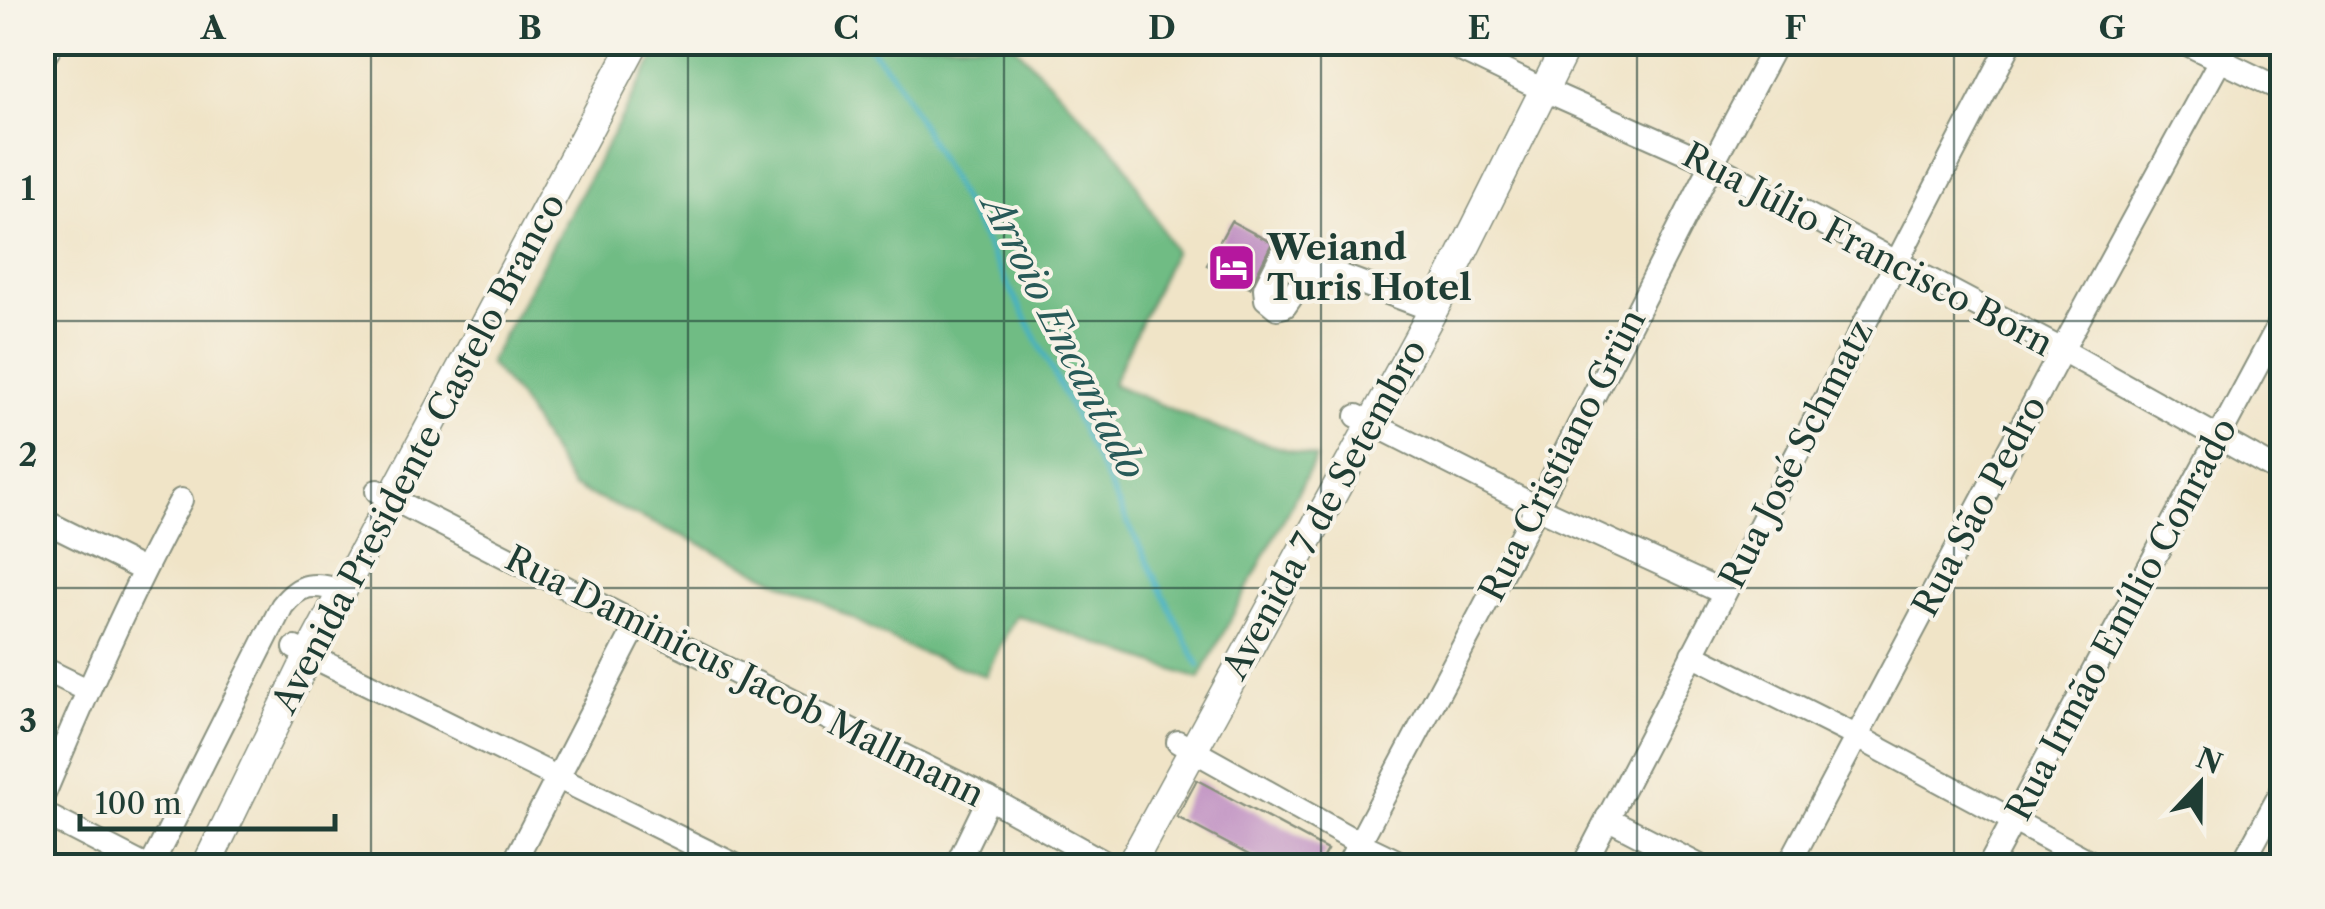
<svg xmlns="http://www.w3.org/2000/svg" width="2325" height="909" viewBox="0 0 2325 909" font-family="'Libre Caslon Text',serif">
  <rect width="100%" height="100%" fill="#f7f3e8"/>
  <filter id="ink" filterUnits="userSpaceOnUse"><feTurbulence type="fractalNoise" baseFrequency=".01" numOctaves="2"/><feDisplacementMap in="SourceGraphic" scale="20" xChannelSelector="R" yChannelSelector="G"/><feConvolveMatrix kernelMatrix="1 2 1 2 8 2 1 2 1" color-interpolation-filters="sRGB"/></filter>
  <filter id="wash" filterUnits="userSpaceOnUse"><feTurbulence type="fractalNoise" baseFrequency=".0048" numOctaves="4" result="noise"/><feDisplacementMap in="SourceGraphic" scale="40" xChannelSelector="R" yChannelSelector="G"/><feGaussianBlur stdDeviation="2.25" result="paint"/><feColorMatrix in="noise" values="0 0 0 0 0 0 0 0 0 0 0 0 0 0 0 0 0 1.4 0 .05"/><feComposite in="paint" operator="in"/></filter>
  <g filter="url(#wash)">
    <rect width="100%" height="100%" fill="#f0e4c7"/>
    <polygon fill="#70bc84" stroke="#487c5c" stroke-width="2.5" points="662,43 1012,43 1121,157 1174,251 1112,384 1220,430 1316,458 1199,679 1016,615 985,676 911,649 813,598 699,543 572,487 520,400 489,363"/>
    <g fill="none" stroke-linecap="round" stroke-linejoin="round">
      <polyline stroke="#44b1c2" stroke-width="5" points="865,42 897,80 1028,322 1199,666"/>
    </g>
    <g id="blocks">
      <g fill="#c193c3">
        <polygon points="1231,221 1272,243 1250,288 1207,265"/>
        <polygon points="1197,780 1327,850 1318,866 1270,866 1177,817"/>
      </g>
    </g>
  </g>
  <g filter="url(#ink)">
    <use href="#blocks" fill-opacity="0" stroke="#88907e" stroke-width="2.5"/>
    <g fill="none" stroke-linecap="round" stroke-linejoin="round">
      <defs>
        <g id="minor">
          <polyline points="1444,42 1529,83 1712,164 2062,350 2282,473"/>
          <polyline points="2183,42 2282,90"/>
          <polyline points="42,61 53,42"/>
          <polyline points="1321,268 1282,254 1265,288 1266,299 1277,308 1285,306 1308,273 1321,268 1433,310"/>
          <polyline points="1357,416 1537,507 1724,593"/>
          <polyline points="377,491 637,624 989,798 1111,866"/>
          <polyline points="42,520 143,570"/>
          <polyline points="295,648 737,866"/>
          <polyline points="1692,654 1856,736 2098,866"/>
          <polyline points="42,668 87,690"/>
          <polyline points="1178,742 1359,843 1407,866"/>
          <path d="M42,799c43,-102 86,-202 139,-299"/>
          <polyline points="42,813 145,866"/>
          <polyline points="1607,818 1700,866"/>
          <path d="M151,866l131,-260c19,-24 31,-23 61,-15"/>
          <polyline points="512,866 637,624"/>
          <polyline points="956,866 989,798"/>
          <polyline points="1347,866 1537,507 1712,164 1777,42"/>
          <polyline points="1583,866 2011,42"/>
          <polyline points="1788,866 2062,350 2230,42"/>
          <polyline points="1989,866 2282,319"/>
          <polyline points="2241,866 2282,791"/>
        </g>
        <g id="major">
          <polyline points="206,866 314,644 635,42"/>
          <polyline points="1130,866 1442,294 1568,42"/>
        </g>
      </defs>
      <use href="#minor" stroke="#88907e" stroke-width="26"/>
      <use href="#major" stroke="#88907e" stroke-width="31"/>
      <use href="#minor" stroke="#fff" stroke-width="22"/>
      <use href="#major" stroke="#fff" stroke-width="28"/>
    </g>
  </g>
  <path fill="none" stroke="#1f3d34" stroke-width="2.5" stroke-opacity="0.55" d="M371,42v824M688,42v824M1004,42v824M1321,42v824M1637,42v824M1954,42v824M42,321h2240M42,588h2240"/>
  <defs>
    <symbol id="hotel-square" viewBox="-11 -11 22 22"><rect x="-9" y="-9" width="18" height="18" rx="4" fill="#b5179e" stroke="#f7f3e8"/><path d="M-6-4.5h1.5V1H6V5H4.5V3h-9V5H-6ZM-4 0a1.8 1.8 0 1 1 3.6 0ZM.5 0V-2.5h3Q6-2.5 6 0Z" fill="#fff"/></symbol>
  </defs>
  <g fill-rule="evenodd">
    <use href="#hotel-square" x="1204" y="240" width="55" height="55"/>
  </g>
  <g text-anchor="middle" dominant-baseline="central" stroke-width="8" stroke-linejoin="round" paint-order="stroke">
    <g font-size="35" font-weight="bold" fill="#1f3d34" stroke="#f7f3e8" text-anchor="start">
      <text x="1267" y="247">Weiand<tspan x="1267" dy="40">Turis Hotel</tspan></text>
    </g>
    <g font-size="35" fill="#1f3d34" stroke="#f7f3e8">
      <text transform="translate(1868 249) rotate(28)">Rua Júlio Francisco Born</text>
      <text transform="translate(418 453) rotate(-62)">Avenida Presidente Castelo Branco</text>
      <text transform="translate(1796 454) rotate(-63)">Rua José Schmatz</text>
      <text transform="translate(1562 455) rotate(-63)">Rua Cristiano Grün</text>
      <text transform="translate(1979 506) rotate(-62)">Rua São Pedro</text>
      <text transform="translate(1324 509) rotate(-61)">Avenida 7 de Setembro</text>
      <text transform="translate(2121 619) rotate(-62)">Rua Irmão Emílio Conrado</text>
      <text transform="translate(745 676) rotate(27)">Rua Daminicus Jacob Mallmann</text>
    </g>
    <g font-size="38" font-style="italic" fill="#285a58" stroke="#f7f3e8">
      <text transform="translate(1064 337) rotate(63)">Arroio Encantado</text>
    </g>
  </g>
  <rect width="2325" height="909" fill="none" stroke="#f7f3e8" stroke-width="110"/>
  <g transform="translate(2200 784) rotate(22)" stroke="#f7f3e8" stroke-width="8" paint-order="stroke">
  <path d="M0-8L18 38L0 25L-18 38Z" fill="#1f3d34"/>
  <text y="-15" font-size="28" font-weight="bold" text-anchor="middle" fill="#1f3d34">N</text>
  </g>
  <path d="M80 814v15h255v-15" fill="none" stroke="#1f3d34" stroke-width="5"/>
  <text x="95" y="814" font-size="30" fill="#1f3d34" stroke="#f7f3e8" stroke-width="8" paint-order="stroke">100 m</text>
  <rect x="55" y="55" width="2215" height="799" fill="none" stroke="#1f3d34" stroke-width="4"/>
  <g font-size="32" text-anchor="middle" font-weight="bold" fill="#1f3d34">
    <text x="213" y="39">A</text>
    <text x="530" y="39">B</text>
    <text x="846" y="39">C</text>
    <text x="1162" y="39">D</text>
    <text x="1479" y="39">E</text>
    <text x="1795" y="39">F</text>
    <text x="2112" y="39">G</text>
    <text x="28" y="200">1</text>
    <text x="28" y="466">2</text>
    <text x="28" y="732">3</text>
  </g>
</svg>
